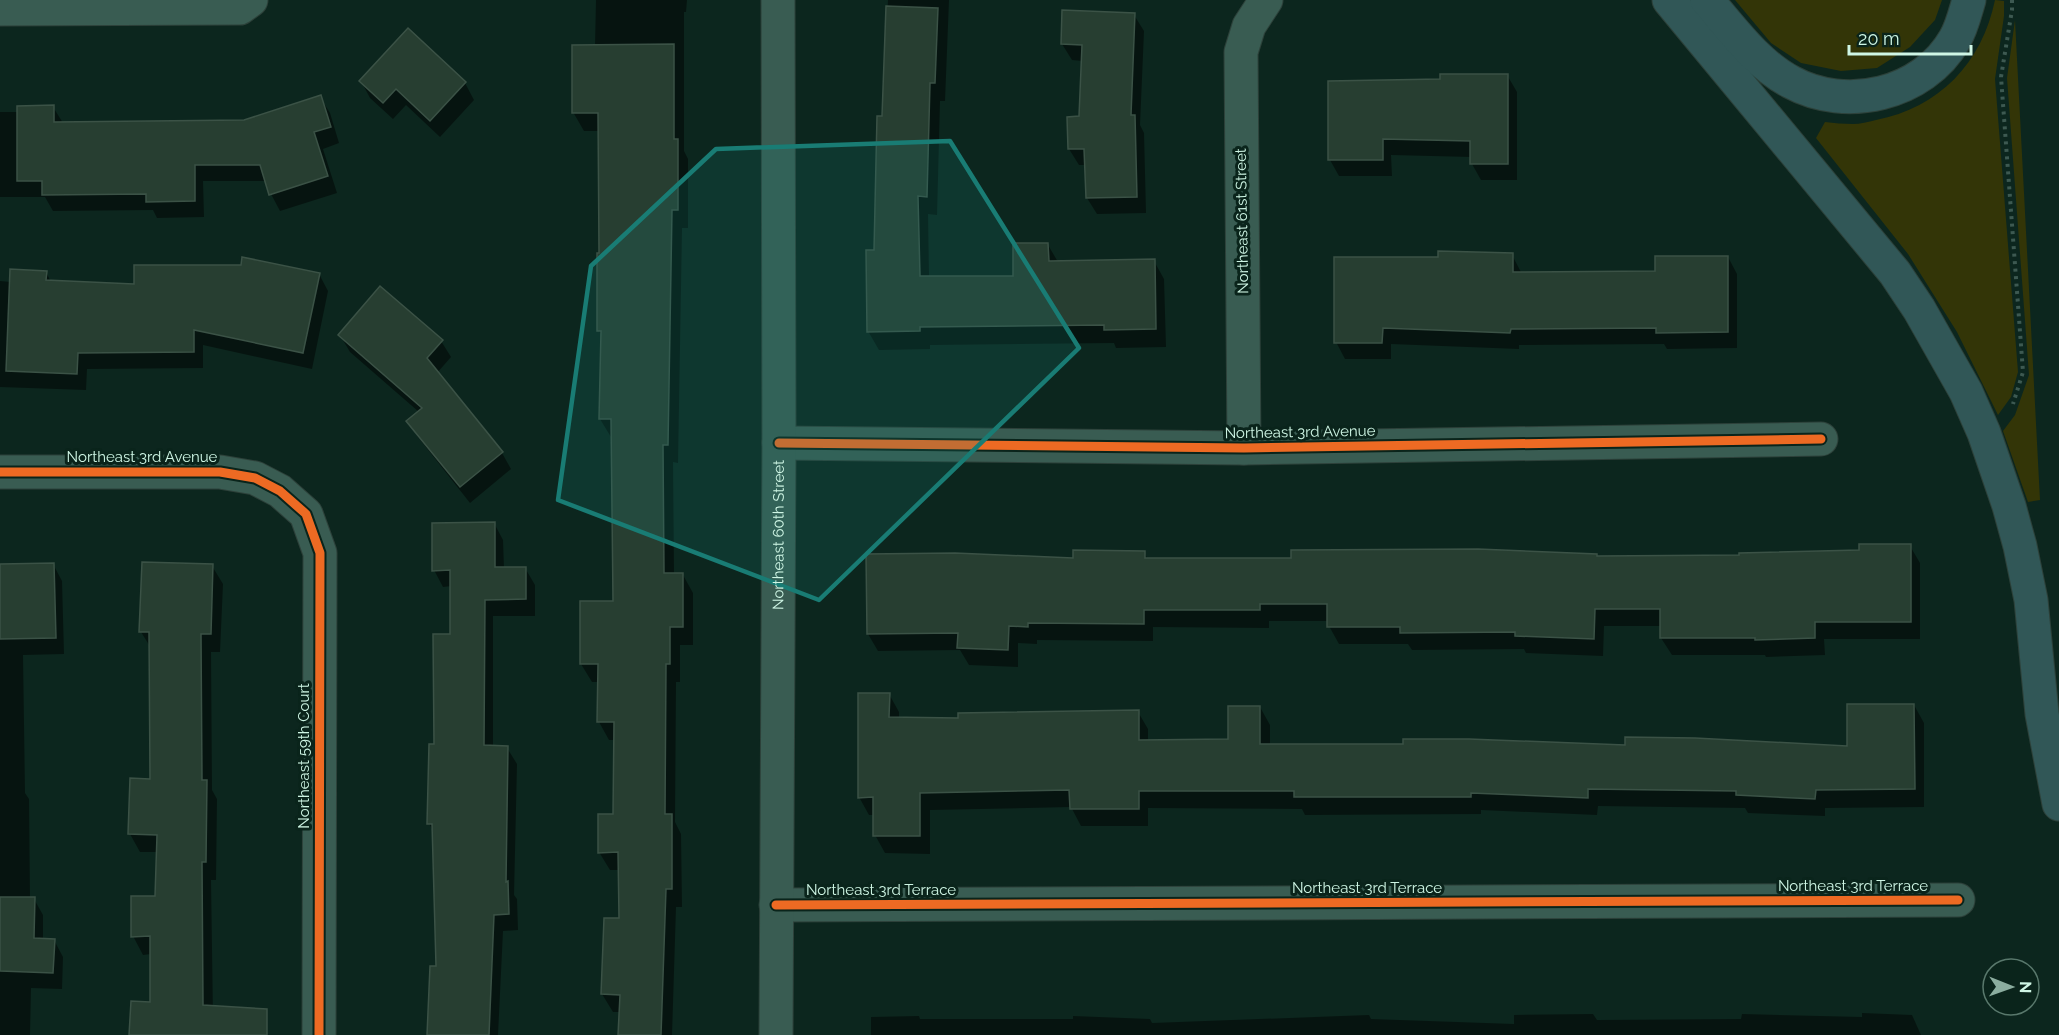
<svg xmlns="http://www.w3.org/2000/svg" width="2059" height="1035" viewBox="0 0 2059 1035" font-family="Raleway,sans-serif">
  <rect width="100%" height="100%" fill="#0c261e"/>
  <g fill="#333507">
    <polygon points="1735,0 1942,0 1935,20 1910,47 1877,68 1841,71 1801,63 1771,43"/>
    <path d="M1995,0l9,1v15l-9,63 23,293 -7,25 -13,18 -41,-83 -49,-78 -92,-116 9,-16c9,1 19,2 28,2 7,0 15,-2 23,-4 63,-12 106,-57 119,-120z"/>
    <polygon points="2015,20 2040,500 2028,502 2003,431 2015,415 2029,375 2007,78"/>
  </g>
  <g fill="#0007">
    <polygon points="596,0 687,0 686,12 684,12 684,151 688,159 688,228 682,228 678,463 673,462 674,575 683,575 693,593 693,645 680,645 680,682 676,682 675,822 681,834 682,907 676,907 672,1035 620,1035 621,1012 613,1012 602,994 621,920 620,870 610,870 599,852 615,816 615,740 609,740 599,722 600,682 592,682 581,664 614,602 613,437 611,437 600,419 603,337 599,331 600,131 584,131 573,112 595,46"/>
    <polygon points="888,0 949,0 945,101 940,101 937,215 928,214 929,277 1014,277 1048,245 1058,262 1154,261 1164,279 1166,347 1116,348 1114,343 930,345 930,349 879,350 868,331 875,252"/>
    <polygon points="1134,15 1144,31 1140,125 1144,133 1146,213 1097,214 1087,198 1086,165 1079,165 1069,149 1068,118 1081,118 1083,61 1072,60 1062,44"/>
    <polygon points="408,30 465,83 474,100 440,137 406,105 393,119 370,98 361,81"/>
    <polygon points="1507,75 1517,92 1517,180 1481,180 1472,164 1472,157 1391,155 1392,176 1339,176 1330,160 1441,80"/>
    <polygon points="320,97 330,113 339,143 323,149 337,193 280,211 271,194 266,181 203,181 204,217 157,218 153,210 53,211 45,197 0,197 0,112 18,112 53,107 63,123 245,122"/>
    <polygon points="1512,255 1522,274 1657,272 1728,257 1737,274 1737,348 1667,349 1664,344 1519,345 1519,349 1391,344 1391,359 1345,359 1336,342 1439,258"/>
    <polygon points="46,272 51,282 135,286 319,274 328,291 312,369 203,345 203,368 87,369 86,390 0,387 0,281 11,282"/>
    <polygon points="340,335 441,341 451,357 437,373 502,453 511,469 470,503 418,437 408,421 419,412 350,352"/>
    <polygon points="494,523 503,540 504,569 525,568 535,585 535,616 493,616 493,747 507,748 517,764 514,895 517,899 518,930 503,931 498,1035 429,1035 437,968 433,831 429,823 436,746 452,635 452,586 443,587 434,570"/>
    <polygon points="1910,546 1920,563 1920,639 1824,639 1825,655 1766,657 1765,655 1672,655 1661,638 1661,626 1604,626 1603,656 1526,653 1524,649 1412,650 1408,644 1339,644 1329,626 1328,621 1269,621 1269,628 1153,627 1153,641 1037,640 1037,644 1018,643 1018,667 969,665 960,650 878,651 868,634 1074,559 1144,552 1148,560 1597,557 1740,556 1860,551"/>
    <polygon points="53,564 62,581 64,654 23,655 25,793 29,799 30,899 34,899 43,915 43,940 54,940 63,957 62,989 31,988 30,1035 0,1035 0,565"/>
    <polygon points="212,566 223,584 220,652 211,652 212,790 217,799 216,880 211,880 213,1018 216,1035 131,1035 151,1004 151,954 143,955 133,936 156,897 158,852 140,852 130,834 151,780 151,648 141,632"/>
    <polygon points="889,694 899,712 899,719 960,720 1138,712 1148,729 1148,741 1230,741 1260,707 1270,725 1270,746 1849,747 1914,705 1924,723 1924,807 1825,808 1825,816 1748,813 1745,808 1598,806 1597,815 1481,810 1481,814 1305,815 1302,809 1148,808 1148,826 1081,826 1071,807 930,810 930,854 885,853 875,835 875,815 869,815 859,797"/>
    <polygon points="1862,1013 1912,1015 1921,1035 871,1035 871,1017 919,1016 920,1019 1073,1019 1073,1016 1150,1019 1152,1023 1369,1015 1371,1019 1514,1024 1514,1015 1593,1014 1597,1020 1741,1019 1742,1014 1862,1017"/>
  </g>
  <g fill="#273e31" stroke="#3b5246" stroke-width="1.5">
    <polygon points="886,6 938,8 935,83 930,83 927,197 918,196 920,276 1013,276 1013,243 1048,243 1049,261 1155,259 1156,329 1104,330 1104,325 920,327 920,331 867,332 866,250 874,250 877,116 882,116"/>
    <polygon points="1062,10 1135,13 1131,115 1135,115 1137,197 1086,198 1084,149 1068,149 1067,117 1079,116 1082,45 1061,44"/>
    <polygon points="408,28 466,82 430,121 396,89 383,103 359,81"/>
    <polygon points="674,44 674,139 678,139 678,210 672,210 668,445 663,445 664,573 683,573 683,627 670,627 670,664 666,664 665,814 672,814 672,889 666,889 661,1035 618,1035 620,995 601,994 604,918 619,918 618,852 598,853 598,814 613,814 614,722 597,722 598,664 580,664 580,601 613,601 611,419 599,419 601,331 597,331 597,253 599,253 598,113 572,113 572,45"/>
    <polygon points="1440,74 1508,74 1508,164 1470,164 1470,141 1383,139 1383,160 1328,160 1328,81 1440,79"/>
    <polygon points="321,95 331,127 314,132 328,176 269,195 260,165 195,165 195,201 146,202 146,194 42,195 42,181 17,181 17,106 54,105 54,122 244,120"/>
    <polygon points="1438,251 1513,253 1513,272 1655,271 1655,256 1728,256 1728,332 1656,333 1656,328 1511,329 1510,333 1383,328 1382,343 1334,343 1334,257 1438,257"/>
    <polygon points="242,257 320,273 303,353 194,330 194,352 78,353 77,374 6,371 10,269 47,271 46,280 134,284 134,265 241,265"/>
    <polygon points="380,286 443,340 427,358 503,452 460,487 406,421 422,408 338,335"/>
    <polygon points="495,522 495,567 526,567 526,599 485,600 484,745 508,746 506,882 508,881 509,914 494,915 489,1035 427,1035 430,966 436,966 432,824 427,824 429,744 434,744 433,634 450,634 450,570 432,571 432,523"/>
    <polygon points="1859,544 1911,544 1911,622 1815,622 1815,638 1755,640 1755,638 1660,638 1660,609 1595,609 1594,639 1515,636 1515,632 1400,633 1400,627 1327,627 1327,604 1260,604 1260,610 1144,610 1144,624 1028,623 1028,627 1009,626 1008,650 957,648 958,633 867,634 866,554 955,553 1073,558 1073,550 1145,551 1145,558 1291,558 1291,550 1478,549 1597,554 1597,556 1739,555 1739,553 1859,550"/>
    <polygon points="142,562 213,564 211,634 201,634 202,780 207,780 206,862 202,862 203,1005 267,1009 267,1035 129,1035 131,1001 150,1002 150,936 131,937 131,896 155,896 157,835 128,834 130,778 150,779 149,632 139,632"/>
    <polygon points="54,563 56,638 0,639 0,564"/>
    <polygon points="858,693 890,693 889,717 958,718 958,713 1139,710 1139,740 1228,739 1228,706 1260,706 1260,744 1403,744 1403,739 1469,739 1625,745 1625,737 1695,738 1847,746 1847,704 1914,704 1915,789 1816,790 1815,799 1736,795 1736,791 1588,789 1588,798 1471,793 1471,797 1294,797 1294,791 1139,791 1139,809 1070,809 1069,790 920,793 920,836 873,836 873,797 858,798"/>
    <polygon points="0,897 35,897 34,938 55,939 53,973 0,971"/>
  </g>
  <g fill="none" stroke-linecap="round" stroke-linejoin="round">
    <defs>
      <g id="street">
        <polyline points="0,9 240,8 251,0"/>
        <polyline points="779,443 1244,448 1821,439"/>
        <polyline points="1244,448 1241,52 1249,26 1266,0"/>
        <polyline points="0,472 220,472 255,478 280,491 306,514 320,553 319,1035"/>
        <polyline points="776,905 1958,900"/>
        <path id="s1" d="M776,1035l3,-592 -1,-443"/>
      </g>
      <g id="highway">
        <polyline points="1669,0 1895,273 1919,309 1966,392 1984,433 2009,506 2020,546 2031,600 2042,714 2059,804"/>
        <path d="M1707,0c25,29 50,64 84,82 55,30 132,13 164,-43 7,-12 10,-26 14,-39"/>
      </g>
    </defs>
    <use href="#street" stroke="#2d413a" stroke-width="35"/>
    <use href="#highway" stroke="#2d413a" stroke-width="35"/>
    <polyline stroke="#3d5951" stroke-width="4" stroke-dasharray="3 4.5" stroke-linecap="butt" points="2012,0 2012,10 2001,77 2023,372 2013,404"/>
    <use href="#street" stroke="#395c52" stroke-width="33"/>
    <use href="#highway" stroke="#315757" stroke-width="33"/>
    <defs>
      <g id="cycleway">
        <polyline points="779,443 1244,448 1821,439"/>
        <polyline points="0,472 220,472 255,478 280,491 306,514 320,553 319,1035"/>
        <polyline points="776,905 1958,900"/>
      </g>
    </defs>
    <use href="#cycleway" stroke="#0a241b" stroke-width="13"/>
    <use href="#cycleway" stroke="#ed6a23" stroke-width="9"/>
  </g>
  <path fill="#197c74" fill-opacity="0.2" stroke="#197c74" stroke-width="4.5" stroke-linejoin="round" d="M950,141l129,207 -260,252 -261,-100 33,-234 125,-117z"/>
  <g text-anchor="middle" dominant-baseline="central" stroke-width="6" stroke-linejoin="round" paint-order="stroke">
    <g font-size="15" fill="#cff6e5" stroke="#0a241b">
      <text transform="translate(1242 221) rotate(-91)">Northeast 61st Street</text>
      <text transform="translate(1300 432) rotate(-1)">Northeast 3rd Avenue</text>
      <text x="142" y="457">Northeast 3rd Avenue</text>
      <text stroke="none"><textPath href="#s1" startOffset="500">Northeast 60th Street</textPath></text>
      <text transform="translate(304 756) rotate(-90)">Northeast 59th Court</text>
      <text x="1853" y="886">Northeast 3rd Terrace</text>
      <text x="1367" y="888">Northeast 3rd Terrace</text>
      <text x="881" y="890">Northeast 3rd Terrace</text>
    </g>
  </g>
  <g transform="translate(2011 987) rotate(91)"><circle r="28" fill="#0a241b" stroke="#59786c" stroke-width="1.5"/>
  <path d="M0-4.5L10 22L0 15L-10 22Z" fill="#8bad9f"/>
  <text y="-9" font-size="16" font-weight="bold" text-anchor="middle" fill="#cff6e5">N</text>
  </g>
  <path d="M1849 45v9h122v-9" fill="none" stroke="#cff6e5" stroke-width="3"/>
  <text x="1858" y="45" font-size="18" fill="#cff6e5" stroke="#0a241b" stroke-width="4.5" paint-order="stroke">20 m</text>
</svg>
